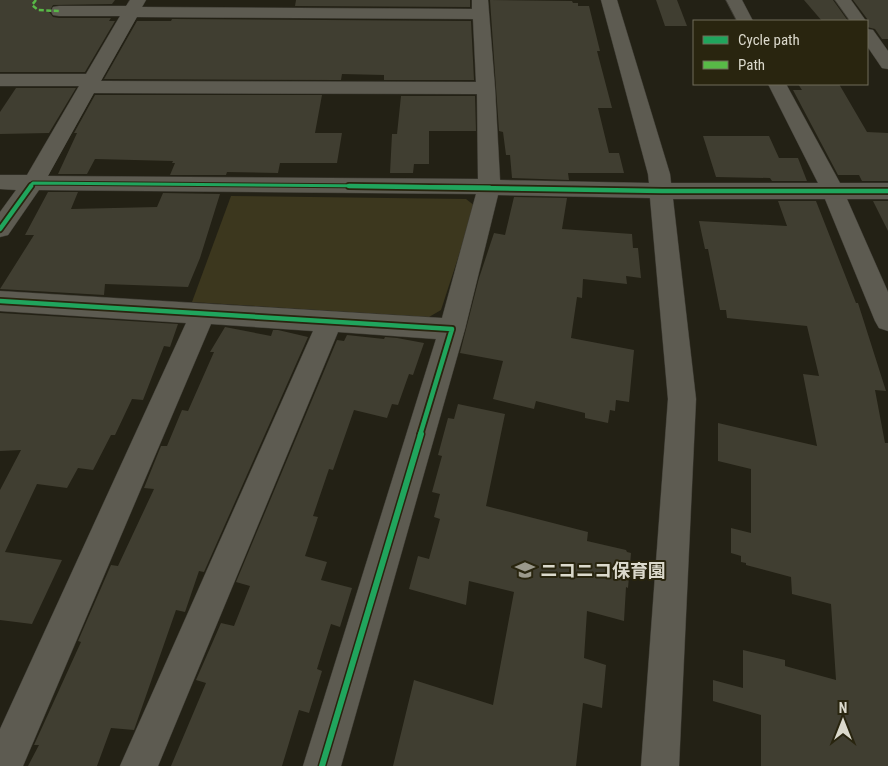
<svg xmlns="http://www.w3.org/2000/svg" width="888" height="766" viewBox="0 0 888 766" font-family="'Roboto Condensed','Noto Sans JP',sans-serif">
  <rect width="100%" height="100%" fill="#232115"/>
  <polygon fill="#3c371e" points="231,196 466,199 475,206 441,310 429,317 192,302"/>
  <g fill="#403e31">
    <polygon points="0,0 115,0 112,4 53,5 49,12 53,17 59,18 111,18 109,21 115,21 85,72 0,72"/>
    <polygon points="296,0 470,0 470,7 295,6"/>
    <polygon points="490,0 572,1 573,3 578,3 578,6 589,6 600,51 597,51 612,108 598,108 609,153 619,153 624,173 568,173 569,180 512,178 510,155 506,155 503,132 499,131"/>
    <polygon points="656,0 677,0 687,26 665,26"/>
    <polygon points="804,0 833,0 848,21 822,21"/>
    <polygon points="853,0 888,0 888,39 882,39 875,29 867,27 868,20"/>
    <polygon points="172,19 471,21 474,80 384,80 384,75 342,74 341,80 104,79 137,21 171,21"/>
    <polygon points="798,84 839,84 867,132 888,133 888,181 862,181 859,175 838,175 793,90 802,90"/>
    <polygon points="16,88 76,88 49,133 0,134 0,112"/>
    <polygon points="95,95 322,95 315,133 342,133 337,163 280,163 278,173 227,172 226,175 170,175 175,163 172,163 173,161 95,159 87,174 58,174 77,133 74,133"/>
    <polygon points="401,96 475,96 476,131 429,131 429,164 414,164 413,173 390,173 392,134 397,134"/>
    <polygon points="703,136 769,136 779,158 798,158 807,181 772,181 770,178 716,177"/>
    <polygon points="48,192 78,192 71,209 157,207 163,193 220,194 200,258 188,287 105,284 104,295 0,289 34,235 25,235"/>
    <polygon points="514,197 567,198 562,229 632,234 633,248 638,248 641,278 626,276 627,284 583,279 582,298 577,297 571,338 634,350 629,402 616,400 615,411 610,410 608,423 585,418 585,413 536,401 534,409 493,399 503,361 460,353 479,278 494,233 505,235"/>
    <polygon points="778,201 816,201 856,303 858,303 886,391 875,390 885,443 888,443 888,766 761,766 761,715 713,701 713,680 743,688 743,650 785,660 785,666 836,680 831,604 792,594 791,577 746,565 746,563 741,562 741,556 731,553 731,528 751,533 751,469 718,461 718,423 817,446 803,374 819,376 807,326 727,318 726,310 720,310 708,249 705,249 699,221 787,226"/>
    <polygon points="873,201 888,201 888,231"/>
    <polygon points="0,313 178,324 170,347 164,346 143,400 132,399 115,435 111,435 93,470 78,468 67,488 37,484 5,552 62,560 32,624 0,620 0,490 21,450 0,451"/>
    <polygon points="225,327 271,336 273,330 278,330 308,337 204,572 199,571 185,612 176,610 134,730 111,728 97,766 28,766 39,745 34,745 81,642 78,641 111,565 118,566 154,489 144,488 161,446 167,446 182,410 188,411 214,352 210,352"/>
    <polygon points="347,335 384,339 385,337 397,338 424,343 413,375 409,374 398,405 392,404 387,418 354,410 333,470 329,469 313,516 318,517 305,556 327,562 321,580 352,588 340,627 331,624 317,669 322,671 309,713 299,710 282,766 171,766 206,683 196,680 221,623 234,626 250,586 236,582 337,340 344,341"/>
    <polygon points="458,404 505,414 486,506 588,532 587,541 626,550 627,552 631,553 628,588 626,587 624,621 587,611 584,658 606,665 602,708 583,703 576,766 393,766 414,680 493,705 514,592 469,581 466,605 409,589 418,556 429,559 440,519 434,517 440,494 432,492 442,456 438,455 448,418 454,419"/>
  </g>
  <g fill="none" stroke-linecap="round" stroke-linejoin="round">
    <defs>
      <g id="minor">
        <path d="M130,0h16l-4,7 330,2v-9h16l7,88 5,92 149,3 -1,-9 -47,-174h16l53,174 1,9h147l-50,-99h18l54,99h48v16h-41l41,93v39l-9,-3 -4,-7 -50,-122h-152l23,200 -17,367h-38l27,-367 -18,-201 -152,-3 -33,134 -124,437h-38l133,-427 -98,-7 -180,434h-38l193,-435 -102,-7 -188,442h-23v-37l186,-406 -186,-12v-20l442,27 34,-124 -437,-4 -31,45 -8,2v-25l16,-22 -16,-1v-14h27l52,-89h-79v-12h86l34,-58h-61l-6,-1 -2,-4 2,-4 6,-1h67zM137,17l336,2 3,63 -375,-1zM94,93l383,1 1,85 -430,-3z"/>
        <polygon points="726,0 742,0 753,21 737,21"/>
        <polygon points="835,0 851,0 866,21 850,21"/>
        <polygon points="867,29 873,30 888,51 888,69 882,68 867,46"/>
      </g>
    </defs>
    <use href="#minor" stroke="#3d3b33" stroke-width="1"/>
    <use href="#minor" fill="#5d5b51" fill-rule="evenodd"/>
    <polyline stroke="#58b947" stroke-width="2.5" stroke-dasharray="5 2.5" stroke-linecap="butt" points="36,0 32,5 38,10 59,11"/>
    <defs>
      <polyline id="cycleway-far2" points="30,187 33,183 490,187"/>
      <g id="cycleway-far1">
        <polyline points="349,186 662,191 888,191"/>
        <polyline points="0,229 31,186"/>
        <polyline points="0,301 452,329 420,435"/>
      </g>
      <polyline id="cycleway" points="322,766 421,434"/>
    </defs>
    <use href="#cycleway-far2" stroke="#29250f" stroke-width="5"/>
    <use href="#cycleway-far1" stroke="#29250f" stroke-width="8"/>
    <use href="#cycleway" stroke="#29250f" stroke-width="9"/>
    <use href="#cycleway-far2" stroke="#20a55d" stroke-width="3"/>
    <use href="#cycleway-far1" stroke="#20a55d" stroke-width="4.5"/>
    <use href="#cycleway" stroke="#20a55d" stroke-width="6"/>
  </g>
  <defs>
    <symbol id="school-bare" viewBox="-9 -9 18 18"><path d="M0-5L7-2L0 1L-7-2ZM-4 1L0 2.5L4 1V4Q0 6-4 4Z" fill="#9b998c" stroke="#29250f" stroke-width="2.5" paint-order="stroke"/></symbol>
  </defs>
  <g fill-rule="evenodd">
    <use href="#school-bare" x="511" y="556" width="28" height="28"/>
  </g>
  <g text-anchor="middle" dominant-baseline="central" stroke-width="4" stroke-linejoin="round" paint-order="stroke">
    <g font-size="18" font-weight="bold" fill="#dbd9cc" stroke="#29250f" text-anchor="start">
      <text x="540" y="570">ニコニコ保育園</text>
    </g>
  </g>
  <rect x="693" y="20" width="175" height="65" fill="#29250f" stroke="#706d5b"/>
  <rect x="703" y="36" width="25" height="8" fill="#20a55d" stroke="#706d5b"/>
  <text x="738" y="45" font-size="15" fill="#dbd9cc">Cycle path</text>
  <rect x="703" y="61" width="25" height="8" fill="#58b947" stroke="#706d5b"/>
  <text x="738" y="70" font-size="15" fill="#dbd9cc">Path</text>
  <g transform="translate(843 721)" stroke="#29250f" stroke-width="4" paint-order="stroke">
  <path d="M0-4L9 19L0 12L-9 19Z" fill="#dbd9cc"/>
  <text y="-8" font-size="14" font-weight="bold" text-anchor="middle" fill="#dbd9cc">N</text>
  </g>
</svg>
